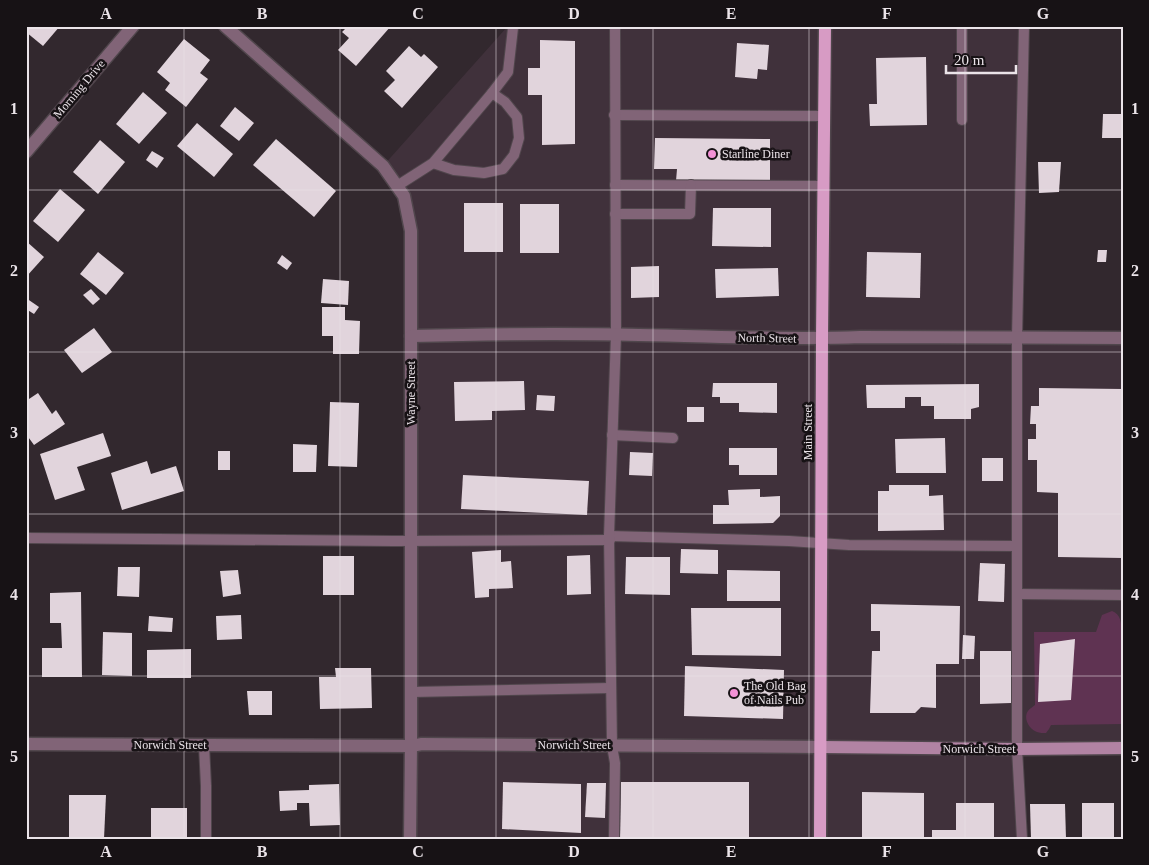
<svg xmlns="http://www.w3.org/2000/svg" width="1149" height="865" viewBox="0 0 1149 865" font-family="'Times New Roman',serif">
  <rect width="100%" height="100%" fill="#32282e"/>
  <polygon fill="#40313b" points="508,26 1024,26 1017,337 1123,338 1123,748 1017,749 1022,839 410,839 411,336 404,196 383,166"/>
  <path fill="#5f3352" d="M1112,611c9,3 10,13 9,22h2v91l-72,1 -2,4 -3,4c-2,0 -7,0 -9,-1 -8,-3 -14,-14 -9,-21 2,-3 5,-4 7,-6l-1,-73h62l6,-17z"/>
  <g fill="#e1d4dc">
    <polygon points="26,26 60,26 43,46 26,32"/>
    <polygon points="342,26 391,26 356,66 338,50 349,38 342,32 345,29"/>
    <polygon points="184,39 210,60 200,73 208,79 186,107 165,90 170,83 157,72"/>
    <polygon points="540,40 575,41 575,144 542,145 542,95 528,95 528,68 540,68"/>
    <polygon points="737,43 769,45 767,70 758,69 757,79 735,77"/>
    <polygon points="409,46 421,57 424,54 438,67 402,108 384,91 395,80 386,71"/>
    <polygon points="926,57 927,125 870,126 869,104 877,104 876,58"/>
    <polygon points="143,92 167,113 139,144 116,124"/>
    <polygon points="235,107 254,123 239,141 220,126"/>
    <polygon points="1103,114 1123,114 1123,138 1102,138"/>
    <polygon points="197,123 233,154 214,177 177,146"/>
    <polygon points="655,138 770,139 770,182 676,181 677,169 654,169"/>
    <polygon points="276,139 336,191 314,217 253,165"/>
    <polygon points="100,140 125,162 98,194 73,172"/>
    <polygon points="152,151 164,158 157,168 146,160"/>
    <polygon points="1038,162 1061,162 1059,192 1039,193"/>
    <polygon points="60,189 85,210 58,242 33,221"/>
    <rect x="464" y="203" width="39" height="49"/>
    <rect x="520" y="204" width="39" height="49"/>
    <polygon points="713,208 771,208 771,247 712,246"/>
    <polygon points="26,241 44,257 26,277"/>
    <polygon points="1098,250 1107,250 1106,262 1097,262"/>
    <polygon points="98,252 124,273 106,295 80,274"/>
    <polygon points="867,252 921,253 920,298 866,297"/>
    <polygon points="282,255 292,263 287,270 277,263"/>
    <polygon points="659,266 659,297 631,298 631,267"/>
    <polygon points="778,268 779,296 716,298 715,269"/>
    <polygon points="323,279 349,281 348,305 321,303"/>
    <polygon points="91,289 100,299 93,305 83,295"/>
    <polygon points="26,298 39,307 34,314 26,309"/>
    <polygon points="322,307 345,307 345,320 360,321 359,354 333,354 333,336 322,336"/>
    <polygon points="94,328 112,352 82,373 64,350"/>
    <polygon points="524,381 525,410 492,411 492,420 455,421 454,382"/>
    <polygon points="713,383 777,383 777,413 739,412 739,403 720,403 720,397 712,397"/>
    <polygon points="979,384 979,407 971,409 971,419 934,419 934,406 921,406 921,397 905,397 905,408 867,408 866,385"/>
    <polygon points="1039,388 1123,389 1123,558 1058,557 1058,493 1037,492 1037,460 1028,460 1028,439 1036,439 1036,424 1030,424 1031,406 1039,406"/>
    <polygon points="38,393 52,414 56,410 65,424 34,445 26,434 26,401"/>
    <polygon points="537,395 555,396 554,411 536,410"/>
    <polygon points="330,402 359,403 357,467 328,466"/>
    <rect x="687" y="407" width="17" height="15"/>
    <polygon points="103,433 111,456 77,467 85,490 55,500 40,454"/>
    <polygon points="945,438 946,473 896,473 895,439"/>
    <polygon points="293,444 317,445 316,472 293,472"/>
    <polygon points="729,448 777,448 777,475 739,475 739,465 729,465"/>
    <rect x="218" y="451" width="12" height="19"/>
    <polygon points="630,452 653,453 652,476 629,475"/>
    <rect x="982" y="458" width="21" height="23"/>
    <polygon points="147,461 151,474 176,466 184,491 122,510 111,473"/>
    <polygon points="463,475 589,481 587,515 461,509"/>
    <polygon points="889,485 929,485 929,496 943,495 944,530 878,531 878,491 889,491"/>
    <polygon points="760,489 760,497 780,496 780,516 773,523 713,524 713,505 729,505 728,490"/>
    <polygon points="681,549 718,550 718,574 680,573"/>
    <polygon points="501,550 501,562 511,561 513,588 489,589 489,597 475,598 472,552"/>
    <polygon points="590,555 591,594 567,595 567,556"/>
    <rect x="323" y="556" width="31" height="39"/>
    <polygon points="626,557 670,557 670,595 625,594"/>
    <polygon points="980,563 1005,564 1004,602 978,601"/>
    <polygon points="118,567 140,567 139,597 117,596"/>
    <polygon points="238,570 241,594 223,597 220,571"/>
    <polygon points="727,570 780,571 780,601 727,601"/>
    <polygon points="81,592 82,677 42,677 42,648 62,648 61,623 50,623 50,593"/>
    <polygon points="871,604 960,606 959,664 936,664 936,708 921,707 915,713 870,713 872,651 880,651 880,631 871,631"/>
    <polygon points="691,608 781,608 781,656 692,655"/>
    <polygon points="241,615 242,639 217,640 216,616"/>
    <polygon points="149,616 173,618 172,632 148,631"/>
    <polygon points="103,632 132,633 132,676 102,675"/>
    <polygon points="963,635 975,636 974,659 962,659"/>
    <polygon points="1075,639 1071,700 1038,702 1040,644"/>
    <polygon points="191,649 191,678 147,678 147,650"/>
    <polygon points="980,651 1011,651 1011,703 980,704"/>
    <polygon points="685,666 784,670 783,719 684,716"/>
    <polygon points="335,668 371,668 372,708 320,709 319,677 336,677"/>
    <polygon points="247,691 272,691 272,715 249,715"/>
    <polygon points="503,782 581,784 581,833 502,829"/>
    <polygon points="621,782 749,782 749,839 620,839"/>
    <polygon points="587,783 606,783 605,818 585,817"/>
    <polygon points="339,784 340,825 310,826 309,803 297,803 297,810 280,811 279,791 309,790 309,785"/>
    <polygon points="862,792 924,793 924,839 862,839"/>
    <polygon points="69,795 106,795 104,839 69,839"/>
    <polygon points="956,803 994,803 994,839 932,839 932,830 956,830"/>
    <rect x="1082" y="803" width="32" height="36"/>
    <polygon points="1030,804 1065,804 1066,839 1031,839"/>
    <rect x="151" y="808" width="36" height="31"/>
  </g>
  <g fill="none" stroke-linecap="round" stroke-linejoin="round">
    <defs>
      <g id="lane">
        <polyline points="492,93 508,72 513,28"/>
        <polyline points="614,115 824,116"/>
        <polyline points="962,120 962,26"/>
        <polyline points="615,185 823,186"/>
        <polyline points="397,186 433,163 454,170 484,173 503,169 514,155 519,138 517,117 505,102 492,93 433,163"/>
        <polyline points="615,214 690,214 691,185"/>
        <polyline points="612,435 673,438"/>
        <polyline points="609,536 789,541 849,545 1017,546"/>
        <polyline points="26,538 394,541 610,540"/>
        <polyline points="1017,594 1123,595"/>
        <polyline points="411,692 611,688"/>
        <polyline points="204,745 206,786 206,839"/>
        <polyline points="614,839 615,763 612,746 609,536 616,335 615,26"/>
        <polyline points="1022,839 1017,749 1017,337 1024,26"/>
      </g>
      <g id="street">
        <polyline points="225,26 383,166 404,196 411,231 411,746 410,839"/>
        <polyline points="26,152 133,26"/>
        <path d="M411,336c76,-2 152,-3 228,-1 74,1 148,5 221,2l263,1"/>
        <polyline points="26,744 411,746 422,744 821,747"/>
      </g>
      <polyline id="secondary" points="821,747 1017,749 1123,748"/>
      <polyline id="primary" points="820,839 822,339 825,26"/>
    </defs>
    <use href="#lane" stroke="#50464c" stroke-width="12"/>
    <use href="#street" stroke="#50464c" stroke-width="15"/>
    <use href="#secondary" stroke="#50464c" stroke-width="15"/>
    <use href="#primary" stroke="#50464c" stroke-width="15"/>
    <use href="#lane" stroke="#816477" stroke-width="10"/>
    <use href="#street" stroke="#816477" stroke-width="12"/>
    <use href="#secondary" stroke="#b183a3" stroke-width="12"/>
    <use href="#primary" stroke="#d79bc4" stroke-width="12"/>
  </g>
  <path fill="none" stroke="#ebe4e9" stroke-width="1" stroke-opacity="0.55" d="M184,26v813M340,26v813M496,26v813M653,26v813M809,26v813M965,26v813M26,190h1097M26,352h1097M26,514h1097M26,676h1097"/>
  <g fill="#f391d6" stroke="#171215" stroke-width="2">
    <circle cx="712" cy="154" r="5"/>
    <circle cx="734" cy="693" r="5"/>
  </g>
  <g text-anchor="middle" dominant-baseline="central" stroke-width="5" stroke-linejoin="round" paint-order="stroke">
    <g font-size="12" fill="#ebe4e9" stroke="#171215">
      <text transform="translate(79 89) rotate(-50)">Morning Drive</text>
      <text transform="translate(767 338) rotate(1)">North Street</text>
      <text transform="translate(411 393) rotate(-90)">Wayne Street</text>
      <text transform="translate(808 432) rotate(-90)">Main Street</text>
      <text x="170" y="745">Norwich Street</text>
      <text x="574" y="745">Norwich Street</text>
      <text x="979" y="749">Norwich Street</text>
    </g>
    <g font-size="12" fill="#ebe4e9" stroke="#171215" text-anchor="start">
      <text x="722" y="154">Starline Diner</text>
      <text x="744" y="686">The Old Bag<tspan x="744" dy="14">of Nails Pub</tspan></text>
    </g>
  </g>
  <rect width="1149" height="865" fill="none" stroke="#171215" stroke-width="55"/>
  <path d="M946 65v8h70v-8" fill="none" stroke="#ebe4e9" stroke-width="2.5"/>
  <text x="954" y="65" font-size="15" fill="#ebe4e9" stroke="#171215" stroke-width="4" paint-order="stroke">20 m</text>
  <rect x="28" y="28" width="1094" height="810" fill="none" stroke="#ebe4e9" stroke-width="2"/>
  <g font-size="16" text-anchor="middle" font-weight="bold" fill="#ebe4e9">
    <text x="106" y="19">A</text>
    <text x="262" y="19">B</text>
    <text x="418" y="19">C</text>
    <text x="574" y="19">D</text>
    <text x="731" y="19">E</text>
    <text x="887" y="19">F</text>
    <text x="1043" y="19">G</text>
    <text x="14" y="114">1</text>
    <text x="1135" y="114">1</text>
    <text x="14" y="276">2</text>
    <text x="1135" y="276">2</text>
    <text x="14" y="438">3</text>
    <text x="1135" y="438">3</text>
    <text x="14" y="600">4</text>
    <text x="1135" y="600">4</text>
    <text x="14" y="762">5</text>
    <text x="1135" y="762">5</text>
    <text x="106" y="857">A</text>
    <text x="262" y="857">B</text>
    <text x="418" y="857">C</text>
    <text x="574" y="857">D</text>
    <text x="731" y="857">E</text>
    <text x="887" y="857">F</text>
    <text x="1043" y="857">G</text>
  </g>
</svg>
